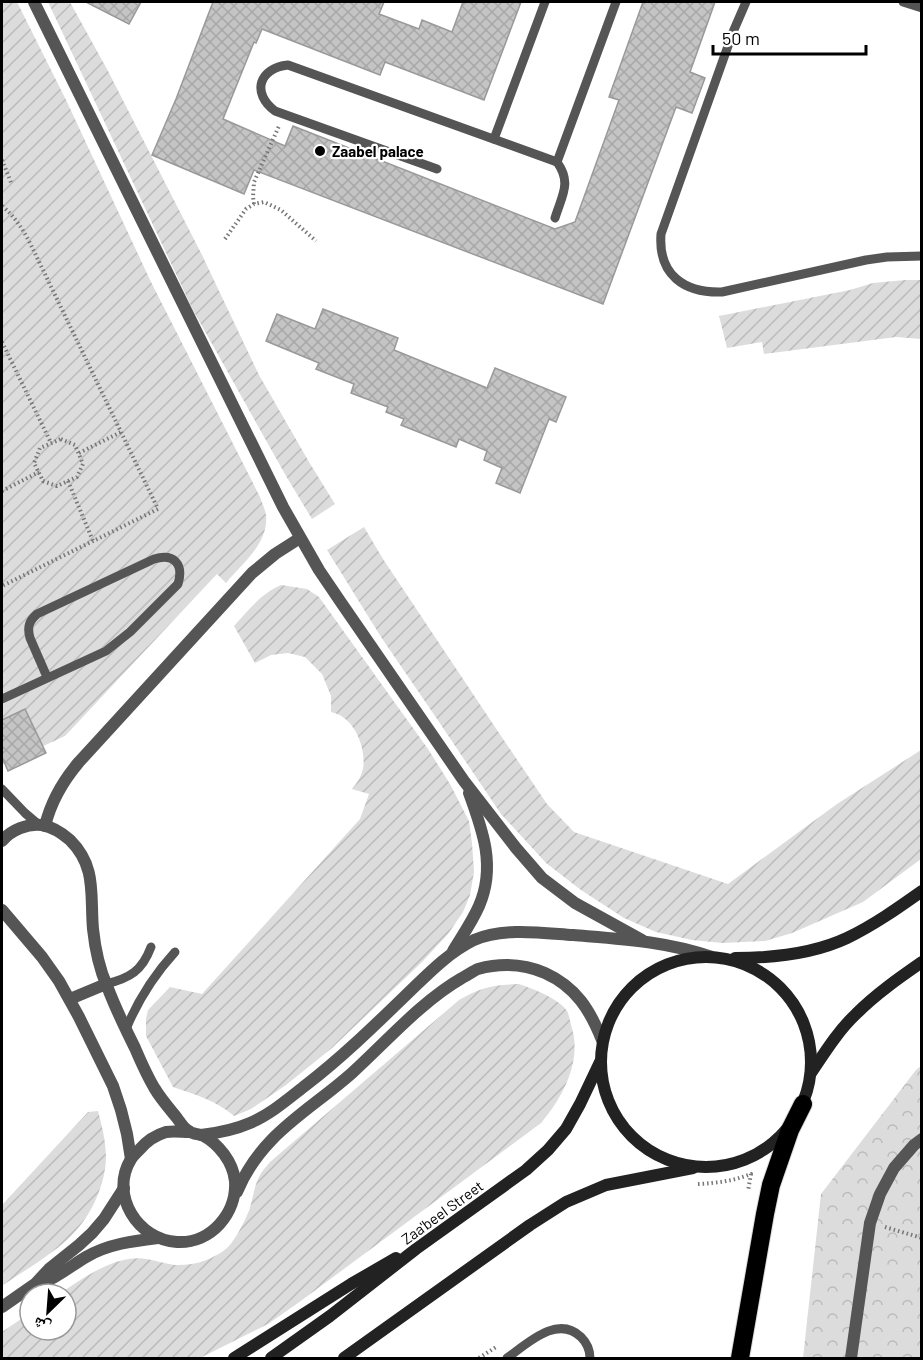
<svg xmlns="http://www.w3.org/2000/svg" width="923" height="1360" viewBox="0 0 923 1360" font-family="Barlow,'Noto Naskh Arabic',sans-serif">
  <defs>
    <pattern id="forest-crowns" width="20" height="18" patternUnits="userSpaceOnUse" patternTransform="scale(1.5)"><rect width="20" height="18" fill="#dcdcdc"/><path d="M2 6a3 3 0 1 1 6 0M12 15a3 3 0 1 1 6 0" fill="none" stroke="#bbb"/></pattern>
    <pattern id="garden-furrows" width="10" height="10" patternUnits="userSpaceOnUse" patternTransform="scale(1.5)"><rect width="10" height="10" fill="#dcdcdc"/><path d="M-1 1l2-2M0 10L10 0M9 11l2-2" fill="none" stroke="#bbb"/></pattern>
    <pattern id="building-cross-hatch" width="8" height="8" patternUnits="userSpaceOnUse" patternTransform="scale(1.5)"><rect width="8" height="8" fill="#c4c4c4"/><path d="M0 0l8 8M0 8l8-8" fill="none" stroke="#a7a7a7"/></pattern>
  </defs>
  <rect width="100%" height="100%" fill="#fff"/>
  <polygon fill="url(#forest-crowns)" points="921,1066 921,1358 803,1358 821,1194 916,1070"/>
  <g fill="url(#garden-furrows)">
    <path d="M2,2h15l50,100 84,180 109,215c2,6 5,12 6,18 3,28 -24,49 -40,68l-9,-9 -152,162 -63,29z"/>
    <polygon points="48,2 70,2 108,71 202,255 259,375 309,462 335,504 312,519 286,476 193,310"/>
    <polygon points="905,280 921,280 921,339 896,337 764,354 762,342 727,348 719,316 850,290 873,283"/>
    <polygon points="364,527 383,559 495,727 547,804 574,832 728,884 837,804 921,750 921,859 863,902 792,933 765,941 723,943 692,940 656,932 624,918 581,890 546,863 501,814 435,716 381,637 327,550"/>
    <path d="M281,585l26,4 12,8 109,152 22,35 19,37 3,22 2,29 -4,23 -7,17 -15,22 -26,28 -90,86 -46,37 -35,24 -17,7c-17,-15 -40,-22 -61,-29l-27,-51v-17l2,-9 22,-23 32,7 158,-175 9,-25 -17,-5c5,-6 9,-12 11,-20 3,-17 -5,-41 -19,-51 -3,-3 -9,-5 -13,-6v-16l-9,-22 -17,-17 -17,-4 -17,2 -16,8 -21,-37c14,-16 28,-33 47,-41z"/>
    <path d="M519,984c14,5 39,14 48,27 2,4 3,10 4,14 12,35 -8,72 -30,98l-243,180 -30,21 -68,34h-198v-26l28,-19v17h36v-36h-7c22,-14 44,-31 70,-35 16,-3 31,4 46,6 18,1 38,-5 52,-17 8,-7 19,-29 23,-40 3,-10 4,-21 9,-31 2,-5 7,-10 11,-15l189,-162c22,-13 34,-15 60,-16z"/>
    <path d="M98,1111c4,15 8,31 8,47 -1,30 -17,62 -39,82 -19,17 -45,32 -65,46v-81l86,-93z"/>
  </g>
  <g fill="url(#building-cross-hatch)" stroke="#999" stroke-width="1.5">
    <polygon points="86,2 141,2 129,24"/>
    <polygon points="213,2 384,2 379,14 419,29 422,20 452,32 463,2 521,2 484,100 385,62 380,75 262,29 256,43 254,42 223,119 285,146 293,126 555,229 575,222 619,100 609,97 643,2 715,2 690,72 705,78 692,113 676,107 603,304 254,170 244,194 152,155 176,99"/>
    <polygon points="323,309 398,338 394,350 487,388 495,368 566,397 556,422 549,419 520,493 496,483 502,468 484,460 487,451 459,439 456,447 401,425 404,419 386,412 388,407 351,393 354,384 316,369 319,363 266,341 277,314 315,329"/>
    <polygon points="25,709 46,753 8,771 2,757 2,720"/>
  </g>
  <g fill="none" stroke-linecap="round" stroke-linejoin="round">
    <defs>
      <polyline id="highway" points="740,1358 765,1214 771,1185 790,1130 803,1104"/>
    </defs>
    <use href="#highway" stroke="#dbdbdb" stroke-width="20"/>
    <g stroke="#777" stroke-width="4" stroke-dasharray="1.5 3" stroke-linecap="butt">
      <polyline points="2,160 12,185"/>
      <polyline points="254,204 253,197 254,182 279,126"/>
      <path d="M2,206c13,11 20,22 28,37l128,266 -156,77"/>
      <polyline points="225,239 246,209 254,204 264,202 281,210 316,241"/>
      <polyline points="2,342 51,443"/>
      <polygon points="61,439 75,445 83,464 77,477 57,486 43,481 34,463 40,448"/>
      <polyline points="79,453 121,432"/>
      <polyline points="68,481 93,541"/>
      <polyline points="2,491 39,472"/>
      <path d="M698,1184c19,-1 35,-3 53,-10l-3,17"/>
      <polyline points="885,1227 922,1238"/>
      <polyline points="479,1358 496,1347"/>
    </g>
    <g stroke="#555" stroke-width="9">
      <path d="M746,2l-13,30 -72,202c-3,41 23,59 61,58l144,-32 21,-3 35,-1"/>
      <polyline points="903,2 922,8"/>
      <polyline points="494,139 545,2"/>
      <polyline points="557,162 616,2"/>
      <path d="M437,169l-162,-58c-24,-18 -16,-43 13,-46l269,97c15,21 5,33 -2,56"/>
      <path d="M2,699l104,-48 24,-19 48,-48c6,-20 -4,-31 -24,-25l-117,55c-8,7 -10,13 -7,24l17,39"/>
      <polyline points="2,789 25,813 39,825"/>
      <path d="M106,984c24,-6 36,-13 45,-37"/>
      <path d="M126,1029c12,-29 28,-54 49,-77"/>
      <path d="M507,1358c20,-14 50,-44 74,-21 6,6 9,13 9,21"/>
    </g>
    <g stroke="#555" stroke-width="12">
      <polyline points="34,2 283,507 319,570 340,601 464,781 516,848 542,878 575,903 642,940"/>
      <path d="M45,826c6,-25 17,-44 34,-64l173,-189 23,-19 25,-16"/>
      <path d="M2,841c9,-11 26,-18 40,-16 11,2 20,8 28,15 27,27 20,54 23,89 2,19 6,39 14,57 8,21 18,42 28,62 6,14 12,28 20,41 6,10 14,19 22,29 3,4 7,11 12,13 3,3 9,3 13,4 17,9 31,27 33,46 2,32 -24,63 -58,61 -39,-2 -68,-47 -46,-83 2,-3 6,-7 9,-10 6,-7 16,-14 26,-17 7,-1 16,0 23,0"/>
      <polyline points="2,910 42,957 59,981 79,1017 113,1086 121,1110 127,1134 131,1159"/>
      <path d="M453,951c9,-15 19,-29 26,-45 17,-39 4,-75 -10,-113"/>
      <polyline points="70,999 106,984"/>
      <path d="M201,1135c17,-2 33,-5 49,-12 21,-9 38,-24 56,-38 35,-27 66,-57 98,-88 22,-21 42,-43 70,-57 29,-13 69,-7 99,-5 49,4 92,6 139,22"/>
      <path d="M237,1192c24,-58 71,-80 115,-119 35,-32 70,-72 110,-95 6,-3 11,-7 16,-9 22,-6 46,-5 67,4 31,14 45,37 57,67"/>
      <path d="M36,1284c19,-4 33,-17 50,-27 22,-13 47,-16 72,-19"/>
      <polyline points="2,1307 35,1284 49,1269 79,1245 92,1233 104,1219 124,1188"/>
      <polyline points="851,1358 870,1223 880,1194 894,1168 914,1145 922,1139"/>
    </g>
    <g stroke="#222" stroke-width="12">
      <circle cx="706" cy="1062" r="105"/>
      <path d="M735,958c38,0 78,-4 112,-20 27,-13 51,-30 75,-47"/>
      <path d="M811,1073c14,-21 27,-42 45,-59 20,-20 43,-36 66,-52"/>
      <polyline points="234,1358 351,1284 396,1258"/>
      <polyline points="271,1358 330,1316 416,1249 526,1170 548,1150 566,1129 580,1104 600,1062"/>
      <polyline points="344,1358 530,1225 566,1202 606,1185 693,1168"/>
    </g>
    <use href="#highway" stroke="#000" stroke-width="18"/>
  </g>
  <circle fill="#000" stroke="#fff" stroke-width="2" cx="320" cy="151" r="6"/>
  <g text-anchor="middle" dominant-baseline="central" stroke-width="4.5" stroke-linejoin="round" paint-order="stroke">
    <g font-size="15" font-weight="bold" fill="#000" stroke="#fff" text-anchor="start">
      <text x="332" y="151">Zaabel palace</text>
    </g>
    <g font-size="15" fill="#000" stroke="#fff">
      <text transform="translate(442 1212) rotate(-36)">Zaa'beel Street</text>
    </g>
  </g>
  <rect width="923" height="1360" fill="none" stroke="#000000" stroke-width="6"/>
  <g transform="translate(48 1312) rotate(205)"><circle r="28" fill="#ffffff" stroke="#999999" stroke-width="1.5"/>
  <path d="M0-4.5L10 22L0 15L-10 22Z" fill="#000000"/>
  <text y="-9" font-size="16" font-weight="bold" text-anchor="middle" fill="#000000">ش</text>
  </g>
  <path d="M713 45v9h153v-9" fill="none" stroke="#000000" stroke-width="3"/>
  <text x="722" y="45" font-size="18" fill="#000000" stroke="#ffffff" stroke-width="4.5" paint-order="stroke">50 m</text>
</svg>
